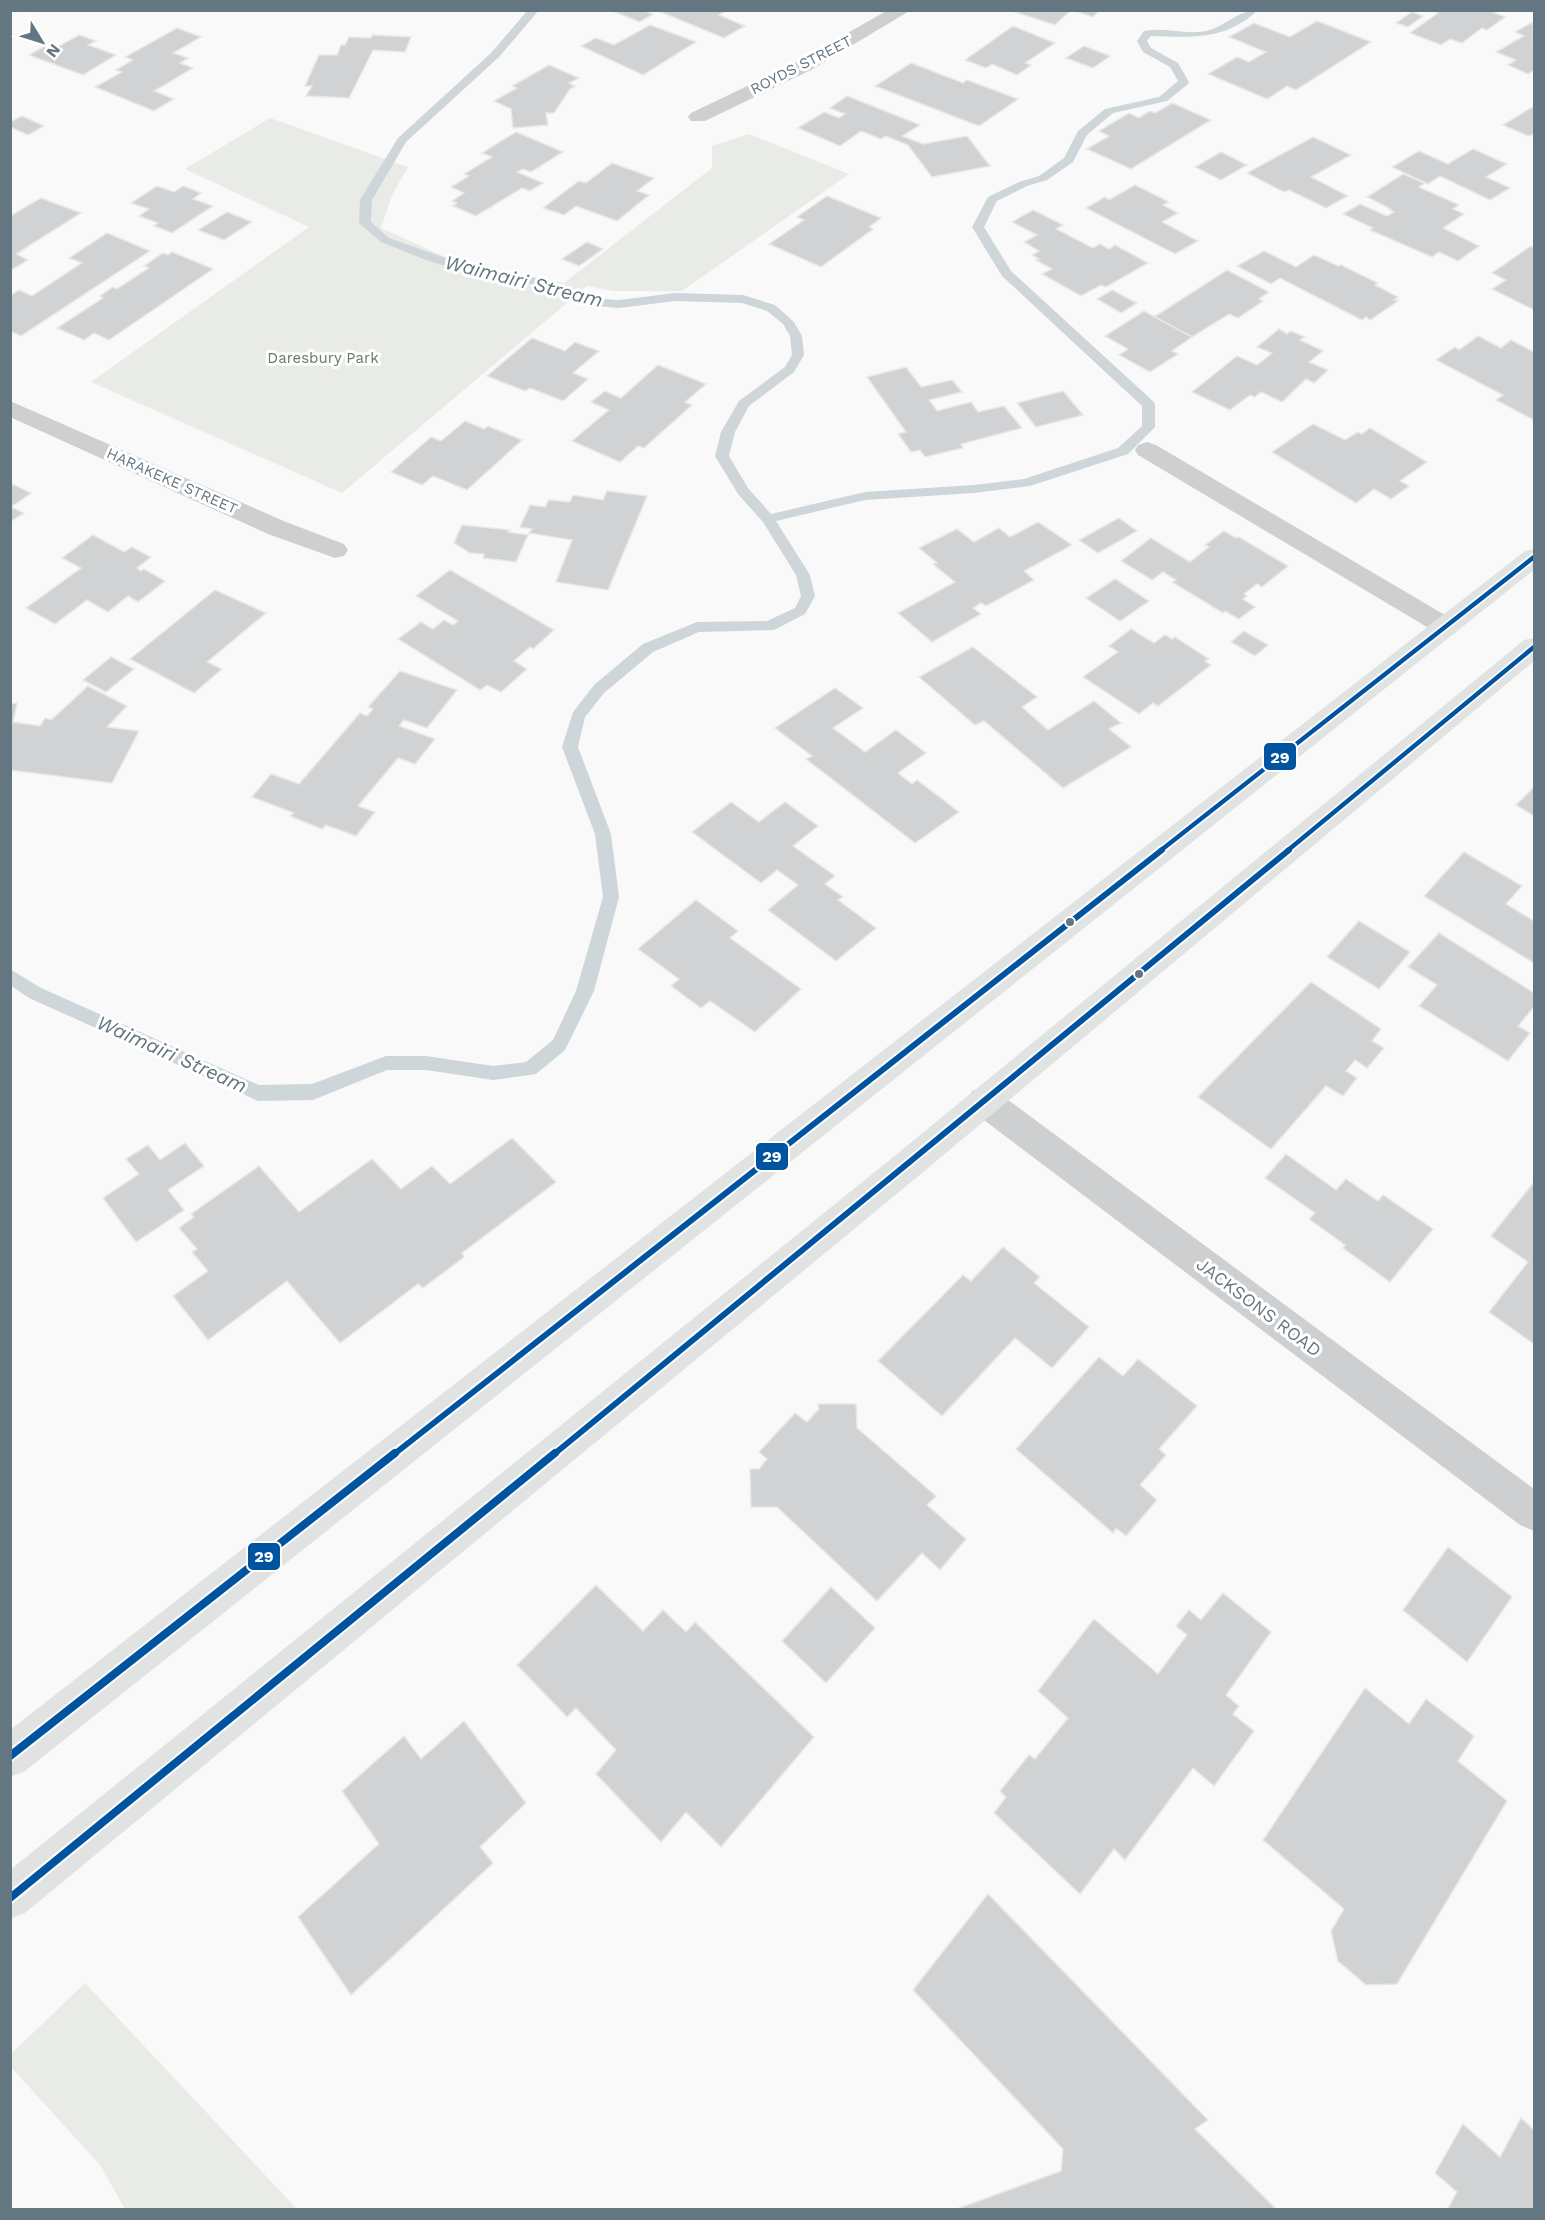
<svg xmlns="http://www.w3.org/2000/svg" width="1545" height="2220" viewBox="0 0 1545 2220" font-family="'Work Sans',sans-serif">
  <rect width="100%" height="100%" fill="#f9f9f9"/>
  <g fill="#e8ebe6">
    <polygon points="270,118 408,167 392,195 381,228 458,263 564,283 712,168 712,146 749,134 849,174 682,291 614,291 587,286 342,493 91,382 309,227 185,169"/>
    <polygon points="85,1983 297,2209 125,2209 100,2165 11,2067 11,2054"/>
  </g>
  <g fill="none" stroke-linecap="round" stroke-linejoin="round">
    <path fill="#ced6d9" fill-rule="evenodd" d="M528,10h11l-40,47 -93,85 -34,58 -1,22 18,16 45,16 49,16 62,9 41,19 33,2 56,-7 68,2 32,10 19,17 8,14 2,19 -10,17 -45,34 -14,26 -6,24 19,32 23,26 94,-22 109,-7 50,-6 94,-31 24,-22v-20l-140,-130 -30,-49 16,-30 31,-15 20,-6 25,-18 14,-27 27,-22 54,-12 19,-16 -8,-14 -27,-15 -6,-11 7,-10c20,-4 42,4 62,0 19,-4 32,-21 52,-21 -33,31 -66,27 -107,26l-4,5 4,7 27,15 11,19 -1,2 -21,17 -54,12 -26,22 -14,27 -26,18 -20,6 -30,15 -13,26 27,44 143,131 1,3v22l-27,27 -98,32 -56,7 -109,7 -89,21 34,54 5,21 -10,18 -31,16 -75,2 -46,20 -49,41 -19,24 -7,30 33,87 8,63 -25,94 -29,59 -29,24 -43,6 -67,-10h-39l-74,30 -55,1 -229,-103 -19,-13v-16l31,19 218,97 53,-1 74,-28h40l67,10 33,-4 27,-22 23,-49 27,-94 -8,-63 -33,-87 11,-35 21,-27 49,-41 54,-22 70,-1 28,-13 6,-12 -5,-21 -33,-53 -25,-28 -23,-38 6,-24 18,-31 46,-34 7,-12 -2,-19 -7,-12 -16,-13 -25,-8 -67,-2 -56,7 -35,-3 -46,-20 -57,-8 -55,-17 -45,-18 -22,-19 1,-23 38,-62 93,-85z"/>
  </g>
  <g fill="#d0d2d3" stroke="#e8e8e8" stroke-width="1.5">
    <polygon points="610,10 642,10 653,14 640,22"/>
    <polygon points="656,10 727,10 719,15 745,26 724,38"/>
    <polygon points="1009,10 1071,10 1055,25"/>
    <polygon points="1072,10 1100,10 1093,17"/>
    <polygon points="1431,10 1488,10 1505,17 1487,30 1482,28 1462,43 1450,39 1441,45 1410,33 1438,13"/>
    <polygon points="1412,12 1423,16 1408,27 1396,23"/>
    <polygon points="1317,21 1371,42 1296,90 1287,86 1267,99 1208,74 1237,57 1249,62 1266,52 1229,37 1254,23 1290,37"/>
    <polygon points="1533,22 1534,70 1528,74 1508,65 1516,60 1496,52 1524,36 1515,32"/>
    <polygon points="650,25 696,42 643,75 581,46 596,38 614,45"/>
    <polygon points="1013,26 1055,43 1025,63 1031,65 1017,75 992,64 986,68 965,60"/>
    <polygon points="177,28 201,37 173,53 188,58 180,63 193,68 154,91 174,99 154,111 95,87 122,72 116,70 133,60 125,57"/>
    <polygon points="79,35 96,41 88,45 116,55 83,75 29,55 45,46 54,49"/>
    <polygon points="372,35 411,37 405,52 373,50 349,98 306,96 312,86 305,86 319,55 337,55 341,45 345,45 349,37 371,38"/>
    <polygon points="1084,46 1110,56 1093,68 1066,58"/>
    <polygon points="911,63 963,83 967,80 1018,99 979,126 875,86"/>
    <polygon points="549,65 579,78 569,83 575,86 570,89 554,113 546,113 548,125 513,128 511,109 494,101 517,88 512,86"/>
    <polygon points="847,96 920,125 902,136 923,144 967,136 990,166 932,177 908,145 886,136 881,139 861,131 840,146 798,128 824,112 839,118 845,114 830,108"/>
    <polygon points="1172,103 1211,120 1131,169 1087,149 1109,136 1099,131 1129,113 1139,118 1150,111 1155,113"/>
    <polygon points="1534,106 1534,134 1528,136 1503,125"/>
    <polygon points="22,116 44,126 28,135 10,127 10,122"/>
    <polygon points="516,132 563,152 531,172 523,169 517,172 543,183 530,191 522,188 476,216 453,206 457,203 452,201 464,193 451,187 469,176 464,174 492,157 482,153"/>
    <polygon points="1313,137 1351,155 1311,177 1348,196 1326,208 1289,190 1284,192 1247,173"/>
    <polygon points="1473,149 1507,164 1486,177 1510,188 1490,200 1440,176 1428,184 1392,167 1419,151 1448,164"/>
    <polygon points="1221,152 1247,165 1221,180 1195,167"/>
    <polygon points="612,163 654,178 637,191 649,195 617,221 576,206 564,215 543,208 579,181 586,183"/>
    <polygon points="1403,174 1425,183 1419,187 1459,205 1453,209 1464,214 1443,228 1479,246 1458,261 1439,252 1432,257 1370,230 1373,228 1343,214 1360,204 1387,216 1394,212 1389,209 1391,209 1367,197"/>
    <polygon points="1135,185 1169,202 1163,205 1178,213 1162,222 1198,241 1175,254 1086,208 1105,197 1109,200"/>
    <polygon points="157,186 174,192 183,186 201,193 193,199 213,206 172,233 154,226 158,223 139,216 149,209 131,203"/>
    <polygon points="827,196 881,218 869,227 873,229 821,267 769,244 804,220 797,217"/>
    <polygon points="41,198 81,213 16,254 28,260 10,271 10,216"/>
    <polygon points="1033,210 1063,225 1056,229 1093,248 1100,244 1109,249 1115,245 1148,263 1106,287 1101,285 1081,296 1042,274 1052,269 1036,260 1039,259 1032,255 1039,251 1024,242 1037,235 1012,222"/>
    <polygon points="227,212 252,222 224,240 198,230"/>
    <polygon points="107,233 150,251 21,336 10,331 10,296 19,290 32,296 82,263 69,258"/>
    <polygon points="587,242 603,249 579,266 562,259"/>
    <polygon points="1531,246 1534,248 1534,310 1492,289 1506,280 1492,273"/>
    <polygon points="1264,251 1296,267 1314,255 1338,266 1341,265 1378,283 1375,285 1398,297 1394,300 1398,301 1370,320 1366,317 1362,320 1280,278 1271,284 1237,266"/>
    <polygon points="172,252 213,269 109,340 94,333 84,340 57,328 103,298 100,296 113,287 117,289 149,268 144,266 163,253 168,255"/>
    <polygon points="1227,270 1269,292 1259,299 1263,301 1238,318 1229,314 1192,337 1154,317"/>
    <polygon points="1112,290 1137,303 1121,313 1097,299"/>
    <polygon points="1144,311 1192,337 1172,351 1178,354 1150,372 1119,355 1128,349 1105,336"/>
    <polygon points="1279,329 1287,334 1291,331 1305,337 1300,340 1323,351 1309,362 1328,370 1314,383 1306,379 1282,402 1261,392 1255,397 1250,395 1230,410 1192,392 1237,356 1257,365 1272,353 1257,347"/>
    <polygon points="1478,336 1501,348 1511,340 1534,352 1534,420 1496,400 1503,395 1436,360 1455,347 1459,350"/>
    <polygon points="532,338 565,351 575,342 599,351 573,373 588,379 563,401 530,388 525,391 487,376"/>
    <polygon points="658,365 706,384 685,402 692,405 644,448 638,446 620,462 572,441 609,410 591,402 605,391 621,398"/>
    <polygon points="906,367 921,387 952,380 962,392 929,400 937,411 971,402 978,412 1004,406 1022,428 961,444 963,448 925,457 920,450 911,452 898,434 906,432 867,377"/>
    <polygon points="1063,391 1083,415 1036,427 1017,403"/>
    <polygon points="465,421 484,429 488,426 522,440 467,490 433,476 422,485 391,472 431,437 441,441"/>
    <polygon points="1313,424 1345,440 1358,432 1362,434 1370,428 1427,462 1400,481 1409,486 1391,499 1374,489 1356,503 1272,452"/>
    <polygon points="10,483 31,493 11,507 24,513 10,522"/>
    <polygon points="607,491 647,496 608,590 556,582 572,540 529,533 532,529 520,527 530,505 545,507 549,500 570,502 573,495 603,500"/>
    <polygon points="1119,518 1137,531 1098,553 1079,540"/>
    <polygon points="1038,522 1072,545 1024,571 1034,580 986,606 981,603 973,608 981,614 932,642 898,613 955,582 933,564 937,563 919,548 957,529 974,542 999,528 1010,537"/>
    <polygon points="462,525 510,530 508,532 528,535 516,562 483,558 484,554 470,553 454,543"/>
    <polygon points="1224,531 1236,538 1239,537 1288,566 1262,587 1257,584 1244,594 1247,596 1243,599 1255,607 1239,619 1225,611 1223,613 1172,582 1176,580 1163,572 1152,580 1121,561 1151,538 1190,562 1209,547 1205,545"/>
    <polygon points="93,535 124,552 132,547 151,557 137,568 141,571 144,569 165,581 138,602 128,596 108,612 87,600 55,624 26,608 81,568 62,558"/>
    <polygon points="450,570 554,630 533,649 530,647 514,661 527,669 501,692 487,685 480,690 398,639 421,622 433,629 444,620 453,625 458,621 416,596"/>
    <polygon points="1115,579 1149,601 1120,621 1086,598"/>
    <polygon points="215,590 266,613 207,662 222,669 194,693 130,659"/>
    <polygon points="1131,629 1154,643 1165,635 1172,639 1175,637 1209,659 1205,661 1211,665 1158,706 1153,703 1139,714 1083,677 1118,652 1109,646"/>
    <polygon points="1244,631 1268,645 1255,656 1231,642"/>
    <polygon points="973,647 1037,697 1022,707 1048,730 1094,701 1121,723 1109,729 1131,747 1063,788 984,721 975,725 919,677"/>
    <polygon points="111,657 134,669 106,692 83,680"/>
    <polygon points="400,671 457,690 427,728 404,720 399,726 435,739 415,764 398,758 358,806 375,812 356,836 326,825 322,829 290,816 294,813 252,797 271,774 299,784 360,713 367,716 373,709 368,707"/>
    <polygon points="88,686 127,706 107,727 139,731 112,783 10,770 10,704 17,703 13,722 40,726 45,718 51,720"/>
    <polygon points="835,688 863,708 833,728 865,752 896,730 926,753 898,773 912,784 917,780 959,812 915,843 806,759 812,756 775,728"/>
    <polygon points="1534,787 1534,816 1516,805"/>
    <polygon points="731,802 759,822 785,802 818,826 793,846 835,876 825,884 843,897 838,900 876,928 836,961 768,910 798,885 777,870 761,883 692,832"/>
    <polygon points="1464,852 1522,886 1506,904 1534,921 1534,963 1424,896"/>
    <polygon points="696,900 738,931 730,938 801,989 755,1032 710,1001 701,1008 671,986 679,979 638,949"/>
    <polygon points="1359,921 1410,952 1379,989 1327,957"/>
    <polygon points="1439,933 1534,993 1534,1007 1518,1026 1530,1033 1508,1061 1419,1006 1437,985 1408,967"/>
    <polygon points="1311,982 1381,1029 1372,1041 1384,1048 1367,1068 1355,1060 1346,1071 1357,1078 1343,1096 1326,1086 1271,1149 1198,1097"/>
    <polygon points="512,1138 556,1182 462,1253 464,1257 423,1288 418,1284 340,1343 287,1281 208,1340 173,1296 208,1271 192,1252 197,1249 179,1228 194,1217 191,1214 259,1166 299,1212 372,1159 401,1189 432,1166 450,1184"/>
    <polygon points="185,1143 204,1166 168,1190 184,1210 136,1242 103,1198 139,1174 126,1159 148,1145 160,1160"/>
    <polygon points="1286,1154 1336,1190 1346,1179 1378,1201 1383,1195 1433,1229 1390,1282 1343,1248 1345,1245 1309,1219 1315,1213 1265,1178"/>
    <polygon points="1534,1182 1534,1344 1489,1312 1528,1262 1491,1236"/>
    <polygon points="1003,1247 1040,1277 1034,1283 1089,1327 1052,1368 1015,1338 942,1416 878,1361 963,1275 971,1281"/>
    <polygon points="1099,1357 1123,1376 1138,1359 1197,1406 1159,1449 1166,1455 1140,1485 1157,1500 1126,1536 1116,1528 1113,1533 1016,1449"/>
    <polygon points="818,1404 856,1404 857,1428 936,1496 927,1505 966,1539 940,1570 922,1553 877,1601 777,1507 751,1507 750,1469 759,1469 767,1459 759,1452 795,1413 807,1422 819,1409"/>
    <polygon points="1448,1547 1512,1597 1467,1662 1403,1610"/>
    <polygon points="596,1585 643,1631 663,1610 686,1632 695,1622 814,1737 721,1847 686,1812 661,1842 596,1774 616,1750 576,1708 567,1717 517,1665"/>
    <polygon points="831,1587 875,1628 826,1683 782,1641"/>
    <polygon points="1223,1593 1271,1632 1226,1695 1239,1706 1233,1714 1254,1731 1214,1786 1193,1768 1125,1860 1114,1849 1080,1894 994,1813 1006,1797 1000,1791 1029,1755 1035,1759 1068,1718 1038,1691 1094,1619 1158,1674 1187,1635 1176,1626 1189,1610 1201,1620"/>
    <polygon points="1365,1688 1409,1724 1426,1699 1474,1736 1458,1761 1507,1801 1397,1984 1366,1985 1338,1961 1331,1931 1344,1909 1263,1840"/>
    <polygon points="464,1721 526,1803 480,1847 493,1863 351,1995 298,1917 379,1844 342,1791 404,1736 421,1759"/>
    <polygon points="988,1894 1208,2120 1195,2129 1277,2210 954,2210 1061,2171 1063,2149 913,1990"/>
    <polygon points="1521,2118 1534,2130 1534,2210 1447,2210 1457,2192 1435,2173 1463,2124 1500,2157"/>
  </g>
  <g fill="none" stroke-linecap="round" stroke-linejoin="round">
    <g fill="#cecfd0" fill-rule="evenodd">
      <polygon points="888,10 911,10 811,70 705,121 691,121 688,117 691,113 797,62"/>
      <polygon points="10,401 286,522 344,544 348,550 344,556 335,558 268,534 10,417"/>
      <polygon points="1147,442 1156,445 1455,621 1459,627 1455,633 1446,636 1437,633 1138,455 1135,450 1138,445"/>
      <polygon points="984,1087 996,1091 1534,1489 1534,1531 1520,1525 972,1111 968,1101 972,1091"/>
    </g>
    <g fill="#e1e2e2" fill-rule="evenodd">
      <polygon points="1534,549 1534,570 25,1771 10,1777 10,1730 1525,551"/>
      <polygon points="1534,638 1534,661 916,1178 25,1913 10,1919 10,1870 892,1158 1524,640"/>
    </g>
    <defs>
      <g id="bus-1-far2">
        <polyline points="1160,851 1534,557"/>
        <polyline points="1287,851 1534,647"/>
      </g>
      <g id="bus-1-far1">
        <polyline points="393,1455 1162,850"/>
        <polyline points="553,1455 1289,850"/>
      </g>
      <g id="bus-1">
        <polyline points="10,1756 395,1453"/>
        <polyline points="10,1898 555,1453"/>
      </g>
    </defs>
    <use href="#bus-1-far2" stroke="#fff" stroke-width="8"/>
    <use href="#bus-1-far1" stroke="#fff" stroke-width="10"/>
    <use href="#bus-1" stroke="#fff" stroke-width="12"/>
    <use href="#bus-1-far2" stroke="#00539f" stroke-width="4.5"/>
    <use href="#bus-1-far1" stroke="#00539f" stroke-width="6"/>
    <use href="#bus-1" stroke="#00539f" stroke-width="8"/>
  </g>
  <g fill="#657683" stroke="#fff" stroke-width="2">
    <circle cx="1070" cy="922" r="5"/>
    <circle cx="1139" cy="974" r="5"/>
  </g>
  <g text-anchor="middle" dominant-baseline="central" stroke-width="6" stroke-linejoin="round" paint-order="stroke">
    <g font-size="15" fill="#657683" stroke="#fff">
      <text transform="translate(801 65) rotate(-27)">ROYDS STREET</text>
      <text transform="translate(172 481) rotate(24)">HARAKEKE STREET</text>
    </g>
    <g font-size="15" fill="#687a64" stroke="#fff">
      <text x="323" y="358">Daresbury Park</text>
    </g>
    <g font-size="18" fill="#657683" stroke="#fff">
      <text transform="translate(1259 1307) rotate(37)">JACKSONS ROAD</text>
    </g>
    <g font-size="20" font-style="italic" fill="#60757c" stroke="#fff">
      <text transform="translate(524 281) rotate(14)">Waimairi Stream</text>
      <text transform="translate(172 1054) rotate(24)">Waimairi Stream</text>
    </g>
  </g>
  <g stroke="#fff" stroke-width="2">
    <rect x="1263" y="742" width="34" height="29" rx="6" fill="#00539f"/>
    <rect x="755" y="1142" width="34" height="29" rx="6" fill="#00539f"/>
    <rect x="247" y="1542" width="34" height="29" rx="6" fill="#00539f"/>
  </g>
  <g font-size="16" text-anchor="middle" font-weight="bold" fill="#fff">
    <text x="1280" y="763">29</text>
    <text x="772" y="1162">29</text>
    <text x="264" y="1562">29</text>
  </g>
  <rect width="1545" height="2220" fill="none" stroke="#657683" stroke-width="24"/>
  <g transform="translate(42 42) rotate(128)" stroke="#ffffff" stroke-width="4.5" paint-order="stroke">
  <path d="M0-4.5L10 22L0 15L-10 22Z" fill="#657683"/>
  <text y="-9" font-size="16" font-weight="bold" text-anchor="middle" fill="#657683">N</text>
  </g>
</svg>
